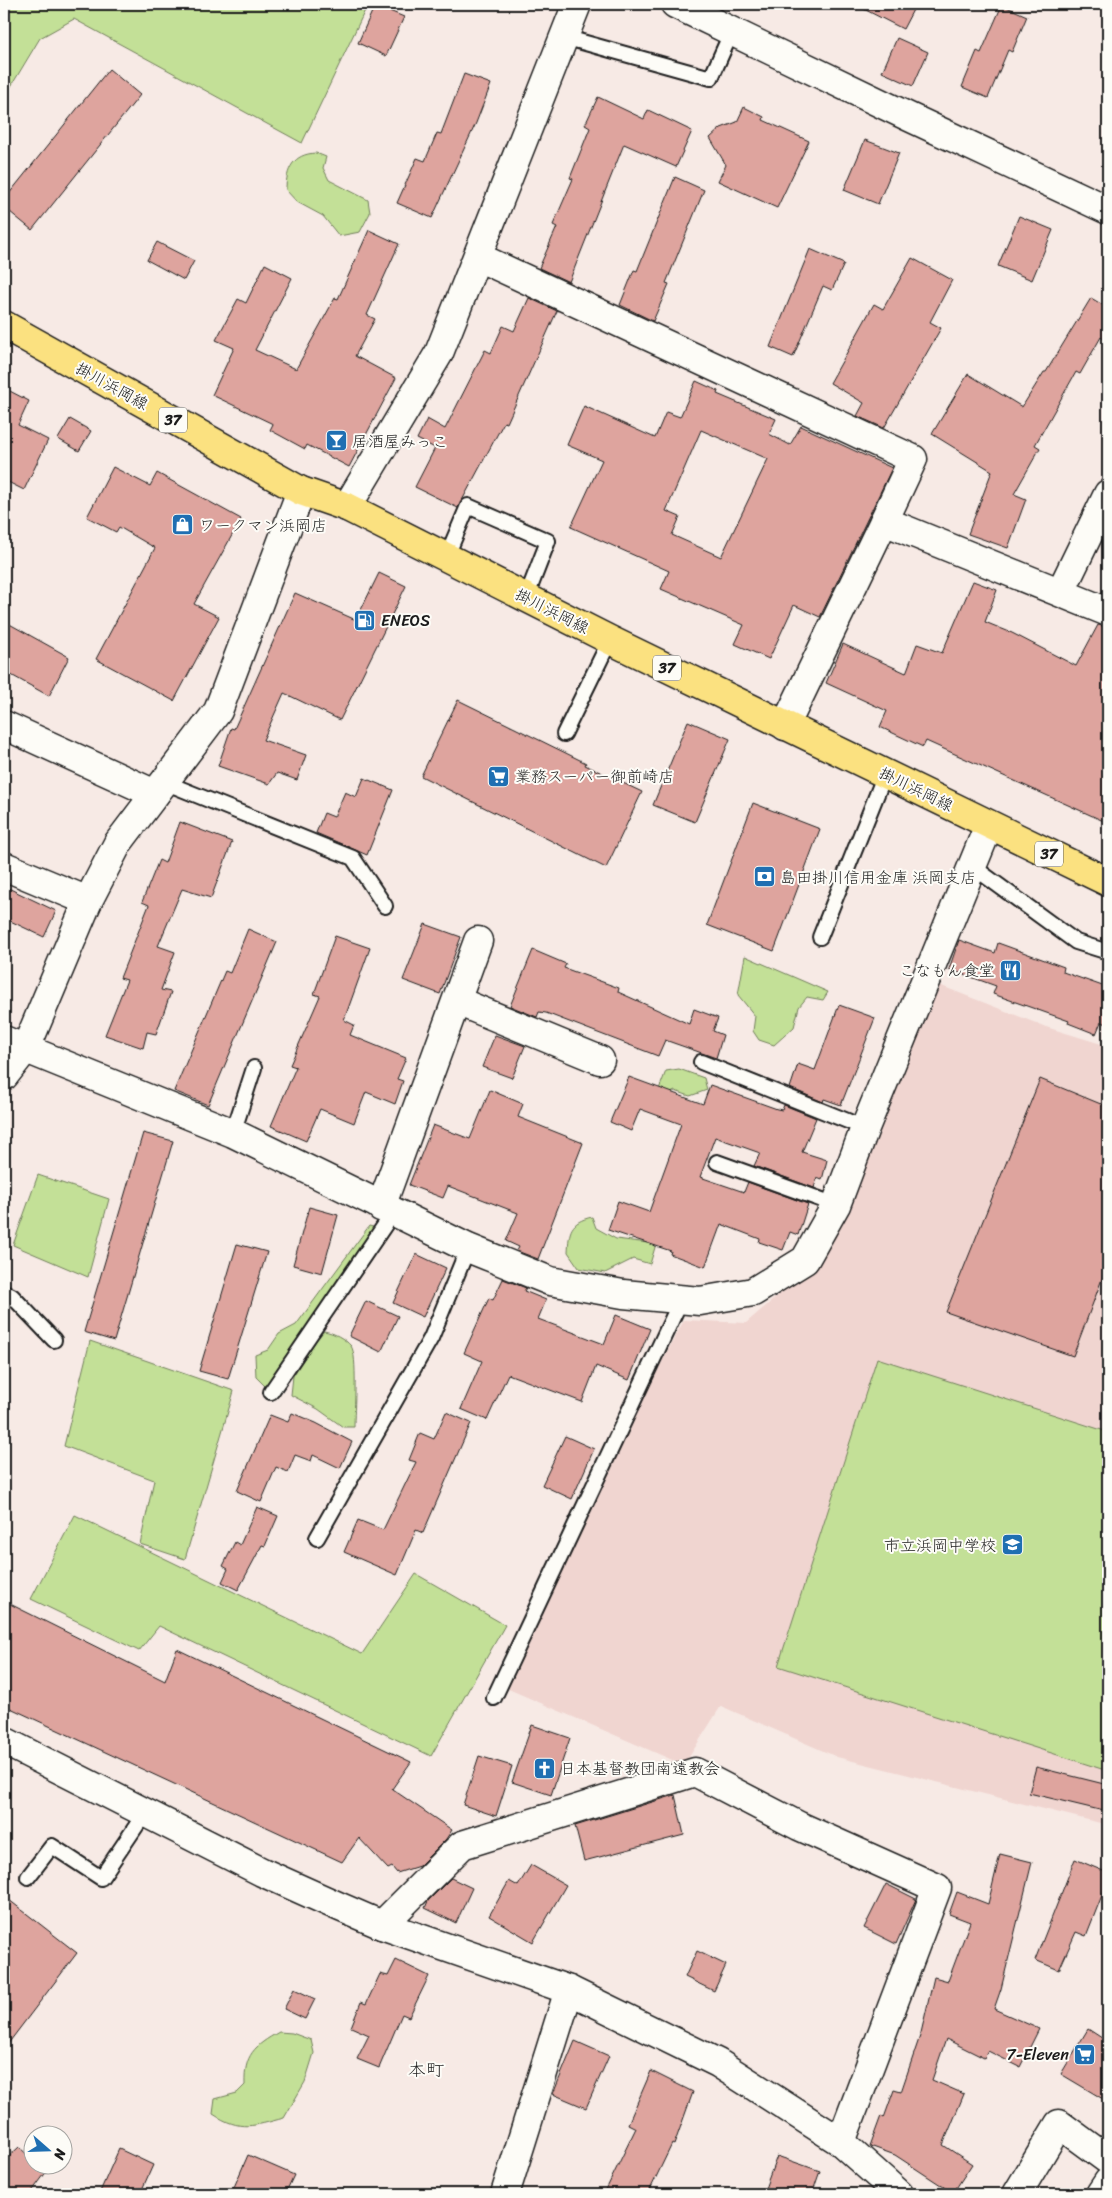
<svg xmlns="http://www.w3.org/2000/svg" width="1112" height="2198" viewBox="0 0 1112 2198" font-family="Sriracha,'Klee One',sans-serif">
  <rect width="100%" height="100%" fill="#f7eae5"/>
  <filter id="ink" filterUnits="userSpaceOnUse"><feTurbulence type="fractalNoise" baseFrequency=".02" numOctaves="2"/><feDisplacementMap in="SourceGraphic" scale="10" xChannelSelector="R" yChannelSelector="G"/><feConvolveMatrix kernelMatrix="1 2 1 2 8 2 1 2 1" color-interpolation-filters="sRGB"/></filter>
  <g filter="url(#ink)">
    <polygon fill="#f0d5d0" points="939,985 1046,1027 1108,1046 1108,1825 837,1757 721,1706 684,1765 492,1682 684,1320 746,1323 818,1261"/>
    <g fill="#c3e097" stroke="#707e5a">
      <polygon points="4,4 368,4 302,143 74,19 40,38 4,98"/>
      <path d="M316,153l10,4 -3,11 6,12 39,20 2,13 -10,19 -21,4 -16,-20 -26,-14 -11,-12c0,-21 7,-36 30,-37z"/>
      <polygon points="745,956 828,992 823,1000 807,997 799,1007 794,1027 774,1045 759,1040 753,1031 755,1016 738,995"/>
      <polygon points="679,1069 704,1078 707,1090 690,1096 675,1091 665,1096 658,1092 666,1071"/>
      <polygon points="38,1175 109,1199 88,1277 13,1245"/>
      <path d="M592,1217l4,11 20,11 40,5 -6,20 -17,-5 -28,14 -26,-5 -11,-16c1,-21 2,-30 24,-35z"/>
      <polygon points="369,1226 377,1228 271,1392 256,1377 255,1355 268,1350 279,1334 296,1325"/>
      <path d="M324,1331c10,2 20,7 27,15 7,9 3,66 3,81h-11l-25,-18 -27,-14 2,-19 23,-36z"/>
      <polygon points="90,1341 234,1391 185,1559 140,1544 154,1480 64,1446"/>
      <polygon points="877,1358 1108,1432 1108,1771 778,1666"/>
      <polygon points="75,1515 362,1654 416,1574 505,1625 431,1756 159,1626 139,1651 31,1599"/>
      <path d="M279,2032l13,1 19,7 3,13 -9,29 -21,36c-31,8 -43,14 -71,-4l2,-15 22,-6 8,-8c-1,-30 9,-39 34,-53z"/>
    </g>
    <g fill="#dea49e" stroke="#1c1c1c" fill-rule="evenodd">
      <polygon points="854,4 916,4 903,29"/>
      <polygon points="375,5 404,17 386,56 358,43"/>
      <polygon points="1002,5 1027,16 1012,52 1008,50 988,98 962,87 977,51 981,53"/>
      <polygon points="897,38 928,52 913,86 882,72"/>
      <polygon points="109,69 140,95 32,230 4,207 4,200"/>
      <polygon points="464,74 491,84 476,123 432,218 397,203 417,158 425,161 437,133 441,134"/>
      <polygon points="598,97 644,119 648,110 692,131 676,167 624,144 569,282 539,268 557,227 553,225 573,179 570,178 590,128 585,125"/>
      <polygon points="744,107 764,117 763,120 809,141 777,208 718,181 726,165 710,138 721,128 737,122"/>
      <polygon points="865,140 899,153 878,204 844,190"/>
      <polygon points="675,177 704,190 666,283 669,284 653,321 620,305 634,270 637,271"/>
      <polygon points="1019,216 1053,230 1032,280 998,266"/>
      <polygon points="369,230 399,244 367,315 375,319 355,356 396,378 349,467 307,445 305,449 270,430 273,424 212,395 234,348 216,340 238,299 246,303 265,264 292,278 255,350 296,369 335,298 338,299"/>
      <polygon points="157,242 194,261 184,280 147,260"/>
      <polygon points="810,249 844,264 832,290 823,286 793,357 770,347"/>
      <polygon points="912,258 952,280 930,322 941,328 884,428 857,416 864,403 830,383 874,304 883,309"/>
      <polygon points="529,298 557,311 556,313 507,423 504,422 458,508 415,487 435,448 417,439 427,419 445,429 485,350 491,353 503,326 514,331"/>
      <polygon points="1091,298 1108,308 1108,341 1101,337 1080,374 1076,372 1035,445 1040,448 1014,494 1026,499 1008,548 968,534 992,471 932,434 968,374 1022,407 1044,372 1046,372"/>
      <path d="M696,381l22,10 -1,3 59,25 -7,15 21,11 11,-19 91,42 -72,149 -26,-12 -25,54 -34,-15 9,-19 -83,-36 8,-18 -98,-44 31,-67 -35,-15 17,-39 71,32 11,-26 14,5zM701,430l67,29 -47,98 -49,-22 8,-18 -14,-6z"/>
      <polygon points="4,388 29,401 18,425 48,440 24,490 4,480"/>
      <polygon points="70,419 91,431 79,451 58,439"/>
      <polygon points="113,467 150,486 157,473 241,519 194,604 219,617 174,701 96,659 155,548 119,527 116,532 87,517"/>
      <polygon points="379,573 406,586 340,720 284,693 263,740 306,755 297,780 277,773 269,784 218,766 231,728 234,729 295,593 356,620"/>
      <polygon points="973,581 997,590 985,622 1012,633 1076,666 1098,625 1108,627 1108,823 926,741 923,747 880,727 887,711 826,683 843,644 906,673 917,644 942,653"/>
      <polygon points="4,621 69,657 49,696 4,671"/>
      <polygon points="458,700 586,763 585,765 642,792 606,868 421,776"/>
      <polygon points="688,721 730,739 695,822 653,805"/>
      <polygon points="364,778 393,790 367,855 316,833 324,813 334,817 345,792 356,797"/>
      <polygon points="753,803 820,829 774,951 707,925"/>
      <polygon points="180,822 232,842 211,898 182,889 158,946 175,952 161,990 171,992 156,1034 147,1032 143,1048 105,1035 127,980 120,978 149,905 142,902 159,860 165,863"/>
      <polygon points="4,886 56,911 44,937 4,918"/>
      <polygon points="425,924 461,937 440,994 403,980"/>
      <polygon points="248,929 277,942 208,1105 174,1091 225,971 230,973"/>
      <polygon points="335,936 370,948 344,1020 354,1025 350,1035 406,1058 397,1079 403,1081 395,1104 366,1092 354,1123 320,1109 306,1141 271,1126 296,1067 290,1065 320,996 314,994"/>
      <polygon points="959,940 995,953 998,943 1064,967 1063,972 1108,988 1108,1025 1101,1022 1096,1034 1068,1023 1069,1021 993,994 996,986 949,969"/>
      <polygon points="533,950 566,964 564,968 619,988 618,992 689,1024 694,1009 718,1018 713,1031 723,1035 716,1058 665,1040 658,1056 546,1013 539,1012 537,1017 510,1006"/>
      <polygon points="839,1005 875,1018 841,1105 824,1099 823,1102 790,1088 798,1064 815,1070"/>
      <polygon points="495,1035 525,1046 512,1078 482,1067"/>
      <polygon points="629,1077 703,1104 710,1085 777,1109 782,1110 784,1105 816,1118 802,1152 827,1160 822,1180 817,1178 814,1188 754,1166 760,1153 715,1137 700,1177 744,1192 748,1182 808,1204 798,1235 790,1232 783,1250 759,1242 760,1239 721,1224 705,1267 670,1254 671,1251 608,1230 618,1201 649,1212 681,1124 640,1109 631,1131 610,1122"/>
      <polygon points="1040,1079 1108,1107 1108,1263 1073,1356 946,1312"/>
      <polygon points="490,1090 523,1104 518,1117 583,1143 538,1259 517,1251 519,1247 506,1241 518,1213 448,1186 443,1198 409,1185 433,1125 470,1139"/>
      <polygon points="143,1133 173,1141 114,1341 84,1332"/>
      <polygon points="309,1207 338,1215 322,1273 293,1265"/>
      <polygon points="237,1244 267,1252 228,1379 199,1371"/>
      <polygon points="416,1254 446,1268 423,1317 393,1303"/>
      <polygon points="503,1279 526,1288 524,1291 546,1300 538,1319 604,1344 616,1315 650,1329 629,1380 596,1366 582,1402 508,1374 487,1420 461,1409 482,1361 464,1353 489,1298 493,1300"/>
      <polygon points="366,1301 398,1316 381,1352 349,1336"/>
      <polygon points="446,1412 471,1423 423,1533 416,1530 397,1575 344,1552 358,1520 383,1530 416,1462 409,1460 420,1433 434,1439"/>
      <polygon points="292,1413 316,1423 352,1442 340,1468 313,1455 311,1461 295,1455 288,1472 276,1467 261,1502 237,1491 270,1415 288,1422"/>
      <polygon points="565,1436 594,1449 572,1499 542,1485"/>
      <polygon points="257,1507 278,1516 265,1546 262,1545 238,1590 222,1582 228,1569 223,1566 235,1542 240,1545"/>
      <polygon points="4,1601 165,1681 177,1649 411,1762 392,1789 452,1830 446,1839 419,1866 397,1873 392,1867 388,1869 359,1838 342,1862 4,1705"/>
      <polygon points="532,1725 570,1738 551,1795 512,1782"/>
      <polygon points="479,1756 512,1766 496,1816 463,1805"/>
      <polygon points="1036,1767 1108,1785 1108,1812 1029,1793"/>
      <polygon points="675,1795 684,1835 584,1861 575,1826"/>
      <polygon points="1000,1854 1032,1862 1001,1989 994,2009 1039,2029 1020,2067 988,2051 984,2058 946,2039 932,2080 964,2094 943,2145 972,2164 953,2193 895,2155 870,2146 881,2116 884,2118 894,2090 901,2092 921,2033 934,1977 948,1981 970,1922 949,1914 957,1892 988,1904"/>
      <polygon points="1075,1859 1108,1873 1108,1880 1086,1936 1076,1932 1059,1970 1035,1960"/>
      <polygon points="531,1865 566,1885 533,1942 489,1916 509,1881 518,1886"/>
      <polygon points="451,1878 472,1888 456,1923 425,1908 428,1901"/>
      <polygon points="886,1884 916,1899 896,1944 864,1928"/>
      <polygon points="4,1896 77,1953 4,2049"/>
      <polygon points="697,1951 726,1965 714,1991 685,1977"/>
      <polygon points="396,1960 429,1976 409,2017 402,2014 379,2068 357,2059 369,2035 351,2027 361,2002 366,2004 380,1974 388,1976"/>
      <polygon points="294,1989 315,1999 305,2019 284,2009"/>
      <polygon points="1088,2029 1108,2042 1108,2102 1061,2074"/>
      <polygon points="575,2041 609,2056 586,2108 553,2094"/>
      <polygon points="651,2071 693,2092 674,2145 672,2144 648,2194 604,2194 636,2128 628,2124"/>
      <polygon points="19,2147 32,2159 32,2166 40,2166 47,2171 30,2194 4,2194 4,2161"/>
      <polygon points="119,2149 153,2165 140,2194 99,2194"/>
      <polygon points="248,2155 294,2175 285,2194 231,2194"/>
      <polygon points="777,2156 820,2171 812,2194 763,2194"/>
    </g>
    <g fill="none" stroke-linecap="round" stroke-linejoin="round">
      <defs>
        <g id="service">
          <polyline points="564,37 711,78 732,31"/>
          <polyline points="446,558 468,506 548,541 526,598"/>
          <polyline points="564,734 610,640"/>
          <polyline points="164,782 353,858 385,906"/>
          <polyline points="972,866 1076,942 1108,952"/>
          <polyline points="820,937 885,774"/>
          <polyline points="701,1062 865,1128"/>
          <polyline points="233,1133 254,1068"/>
          <polyline points="717,1162 836,1205"/>
          <polyline points="4,1292 12,1296 54,1340"/>
          <polyline points="271,1392 393,1213"/>
          <polyline points="317,1538 431,1338 468,1248"/>
          <polyline points="494,1698 681,1300"/>
          <polyline points="28,1877 52,1846 101,1878 145,1813"/>
        </g>
        <g id="minor">
          <polyline points="478,257 913,459 884,521"/>
          <polyline points="347,507 439,353 577,4"/>
          <polyline points="1061,591 1108,494"/>
          <polyline points="4,725 155,794"/>
          <polyline points="785,726 884,521 1108,612"/>
          <polyline points="4,866 88,901"/>
          <polyline points="457,1001 600,1060"/>
          <polyline points="4,1040 233,1133 468,1248 550,1281 623,1294 700,1301 753,1292 805,1260 836,1205 865,1128 989,825"/>
          <polyline points="381,1207 478,941"/>
          <polyline points="4,1741 262,1872 340,1907 382,1925 569,1990 718,2063 841,2142 899,2194"/>
          <polyline points="382,1925 462,1845 695,1772 799,1826 937,1888 841,2142"/>
          <polyline points="505,2194 569,1990"/>
          <polyline points="1017,2194 1059,2124 1108,2160"/>
        </g>
        <g id="tertiary">
          <polyline points="675,4 907,116 1108,210"/>
          <polyline points="4,1076 26,1048 88,901 118,843 218,711 301,491"/>
          <polyline points="1100,2194 1108,2182"/>
        </g>
        <polyline id="primary" points="4,325 301,491 347,507 610,640 1108,882"/>
      </defs>
      <use href="#service" stroke="#1c1c1c" stroke-width="18"/>
      <use href="#minor" stroke="#1c1c1c" stroke-width="31"/>
      <use href="#tertiary" stroke="#1c1c1c" stroke-width="31"/>
      <use href="#primary" stroke="#1c1c1c" stroke-width="31"/>
      <use href="#service" stroke="#fdfcf7" stroke-width="14"/>
      <use href="#minor" stroke="#fdfcf7" stroke-width="28"/>
      <use href="#tertiary" stroke="#fdfcf7" stroke-width="28"/>
      <use href="#primary" stroke="#fbe180" stroke-width="28"/>
    </g>
  </g>
  <defs>
    <symbol id="bar-square" viewBox="-11 -11 22 22"><rect x="-9" y="-9" width="18" height="18" rx="4" fill="#1f6fb2" stroke="#fdfcf7"/><path d="M-6-5H6L.8 .8V4.5H3.5V6h-7V4.5H-.8V.8Z" fill="#fff"/></symbol>
    <symbol id="shop-square" viewBox="-11 -11 22 22"><rect x="-9" y="-9" width="18" height="18" rx="4" fill="#1f6fb2" stroke="#fdfcf7"/><path d="M-5-2.5h2.3a2.7 3.5 0 0 1 5.4 0H5L5.5 6h-11ZM-1.5-2.5h3a1.5 2.3 0 0 0-3 0Z" fill="#fff"/></symbol>
    <symbol id="fuel-square" viewBox="-11 -11 22 22"><rect x="-9" y="-9" width="18" height="18" rx="4" fill="#1f6fb2" stroke="#fdfcf7"/><path d="M-5.5-6h7V0h2V4h1.3V-2.5L3-4.5l.8-.8L6-3V5H2.5V1h-1V6h-7ZM-4.2-4.7v3.2H.2V-4.7Z" fill="#fff"/></symbol>
    <symbol id="supermarket-square" viewBox="-11 -11 22 22"><rect x="-9" y="-9" width="18" height="18" rx="4" fill="#1f6fb2" stroke="#fdfcf7"/><path d="M-6-5.5h2.5l.6 2H6L4.5 2H-2.5L-4.4-4H-6ZM-1.5 3.2a1.3 1.3 0 1 0 .1 0ZM3 3.2a1.3 1.3 0 1 0 .1 0Z" fill="#fff"/></symbol>
    <symbol id="bank-square" viewBox="-11 -11 22 22"><rect x="-9" y="-9" width="18" height="18" rx="4" fill="#1f6fb2" stroke="#fdfcf7"/><path d="M-6-4H6V4H-6ZM0-2.3a2.3 2.3 0 1 0 0 4.6a2.3 2.3 0 1 0 0-4.6Z" fill="#fff"/></symbol>
    <symbol id="restaurant-square" viewBox="-11 -11 22 22"><rect x="-9" y="-9" width="18" height="18" rx="4" fill="#1f6fb2" stroke="#fdfcf7"/><path d="M-5-6h1v4h1v-4h1v4h1v-4h1v5L-1.5 .5V6h-2V.5L-5-1ZM5-6V6H3V1.5H1.5Q1.5-4 5-6Z" fill="#fff"/></symbol>
    <symbol id="school-square" viewBox="-11 -11 22 22"><rect x="-9" y="-9" width="18" height="18" rx="4" fill="#1f6fb2" stroke="#fdfcf7"/><path d="M0-5L7-2L0 1L-7-2ZM-4 1L0 2.5L4 1V4Q0 6-4 4Z" fill="#fff"/></symbol>
    <symbol id="church-square" viewBox="-11 -11 22 22"><rect x="-9" y="-9" width="18" height="18" rx="4" fill="#1f6fb2" stroke="#fdfcf7"/><path d="M-1.2-6h2.4v3.5h3.3v2.4h-3.3V6h-2.4V-.1h-3.3v-2.4h3.3Z" fill="#fff"/></symbol>
  </defs>
  <g fill-rule="evenodd">
    <use href="#bar-square" x="324" y="428" width="25" height="25"/>
    <use href="#shop-square" x="170" y="512" width="25" height="25"/>
    <use href="#fuel-square" x="352" y="608" width="25" height="25"/>
    <use href="#supermarket-square" x="486" y="764" width="25" height="25"/>
    <use href="#bank-square" x="752" y="864" width="25" height="25"/>
    <use href="#restaurant-square" x="998" y="958" width="25" height="25"/>
    <use href="#school-square" x="1000" y="1532" width="25" height="25"/>
    <use href="#church-square" x="532" y="1756" width="25" height="25"/>
    <use href="#supermarket-square" x="1072" y="2042" width="25" height="25"/>
  </g>
  <g text-anchor="middle" dominant-baseline="central" stroke-width="4" stroke-linejoin="round" paint-order="stroke">
    <g fill="#fdfcf7" stroke="#605f5e" stroke-width="1">
      <rect x="159" y="407.5" width="28" height="25" rx="4"/>
      <rect x="653" y="655.5" width="28" height="25" rx="4"/>
      <rect x="1035" y="841.5" width="28" height="25" rx="4"/>
    </g>
    <g font-size="15" font-weight="bold" fill="#1c1c1c">
      <text x="173" y="420">37</text>
      <text x="667" y="668">37</text>
      <text x="1049" y="854">37</text>
    </g>
    <g font-size="16" fill="#1c1c1c" stroke="#fdfcf7">
      <text transform="translate(112 386) rotate(29)">掛川浜岡線</text>
      <text transform="translate(552 611) rotate(27)">掛川浜岡線</text>
      <text transform="translate(916 789) rotate(26)">掛川浜岡線</text>
    </g>
    <g font-size="16" fill="#1c1c1c" stroke="#fdfcf7" text-anchor="start">
      <text x="352" y="441">居酒屋みっこ</text>
      <text x="199" y="525">ワークマン浜岡店</text>
      <text x="381" y="620">ENEOS</text>
      <text x="515" y="776">業務スーパー御前崎店</text>
      <text x="780" y="877">島田掛川信用金庫 浜岡支店</text>
      <text x="995" y="970" text-anchor="end">こなもん食堂</text>
      <text x="996" y="1545" text-anchor="end">市立浜岡中学校</text>
      <text x="560" y="1768">日本基督教団南遠教会</text>
      <text x="1069" y="2054" text-anchor="end">7-Eleven</text>
    </g>
    <g font-size="18" fill="#1c1c1c" stroke="#fdfcf7">
      <text x="426" y="2070">本町</text>
    </g>
  </g>
  <rect width="1112" height="2198" fill="none" stroke="#fdfcf7" stroke-width="20"/>
  <rect x="10" y="10" width="1092" height="2178" fill="none" stroke="#1c1c1c" stroke-width="2" filter="url(#ink)"/>
  <g transform="translate(48 2150) rotate(110)"><circle r="24" fill="#fdfcf7" stroke="#a3a29f"/>
  <path d="M0-4L9 19L0 12L-9 19Z" fill="#1f6fb2"/>
  <text y="-8" font-size="14" font-weight="bold" text-anchor="middle" fill="#1c1c1c">N</text>
  </g>
</svg>
